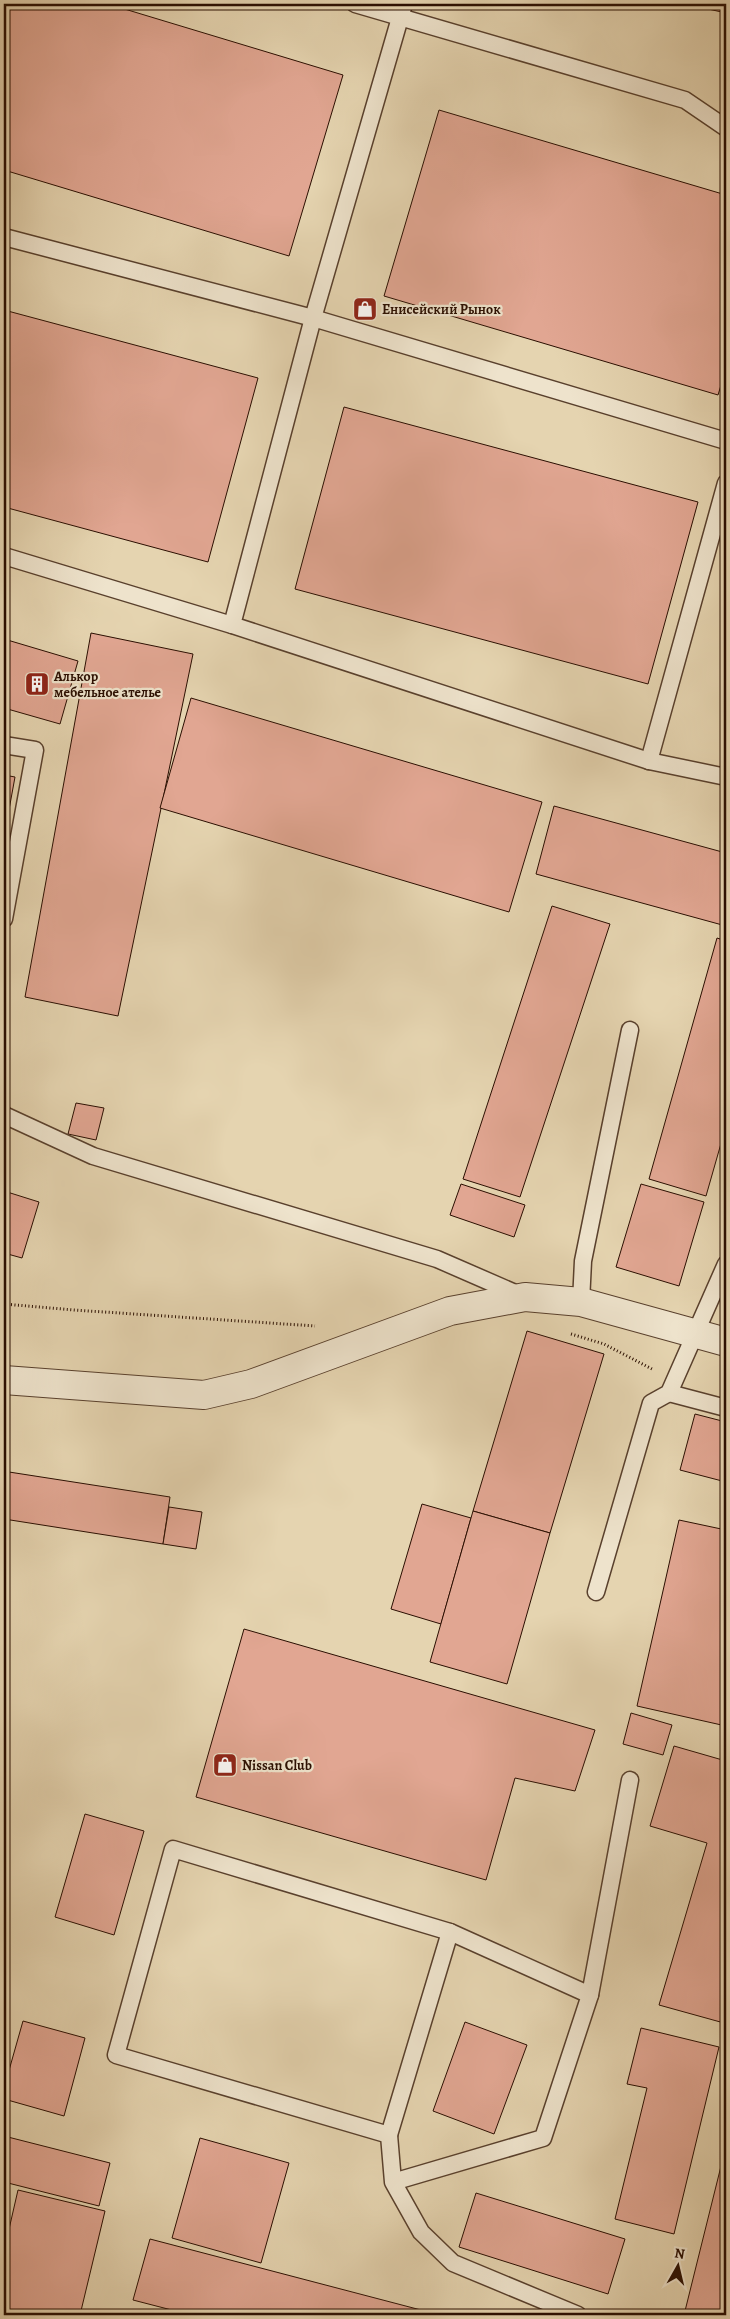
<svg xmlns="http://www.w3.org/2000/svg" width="730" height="2319" viewBox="0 0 730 2319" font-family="Alegreya,serif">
  <rect width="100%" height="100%" fill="#e5d4b0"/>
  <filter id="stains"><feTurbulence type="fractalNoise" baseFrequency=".004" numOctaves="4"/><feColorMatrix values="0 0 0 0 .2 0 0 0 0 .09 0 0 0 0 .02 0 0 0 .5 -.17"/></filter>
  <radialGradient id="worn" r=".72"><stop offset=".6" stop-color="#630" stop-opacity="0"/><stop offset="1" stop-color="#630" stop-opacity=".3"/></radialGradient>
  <g fill="#e1a692" stroke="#2a0e01">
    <polygon points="4,4 108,4 343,75 289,256 4,170"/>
    <polygon points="686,4 726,4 726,13"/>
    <polygon points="439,110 726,195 726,369 718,395 384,296"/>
    <polygon points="4,310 258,378 208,562 4,507"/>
    <polygon points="344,407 698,502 648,684 295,589"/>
    <polygon points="91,633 193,654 118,1016 25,997"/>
    <polygon points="4,639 78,661 60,724 4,708"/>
    <polygon points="191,698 542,802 509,912 160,808"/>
    <polygon points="4,775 15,777 4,837"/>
    <polygon points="554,806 726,853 726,926 536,874"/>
    <polygon points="552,906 610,924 520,1197 463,1179"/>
    <polygon points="717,938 726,941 726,1126 706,1196 649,1179"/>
    <polygon points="76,1103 104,1108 96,1140 68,1134"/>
    <polygon points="461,1184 525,1205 514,1237 450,1215"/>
    <polygon points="641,1184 704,1202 679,1286 616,1267"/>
    <polygon points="4,1191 39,1202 22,1258 4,1253"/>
    <polygon points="527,1331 604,1354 550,1533 473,1511"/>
    <polygon points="695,1414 726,1422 726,1482 680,1470"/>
    <polygon points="9,1472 170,1497 163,1544 4,1519"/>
    <polygon points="422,1504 471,1518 441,1624 391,1609"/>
    <polygon points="169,1507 202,1512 196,1549 163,1544"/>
    <polygon points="473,1511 550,1533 507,1684 430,1662"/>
    <polygon points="679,1520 726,1530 726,1726 637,1706"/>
    <polygon points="244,1629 595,1730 575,1791 515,1778 486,1880 196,1797"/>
    <polygon points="631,1713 672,1725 663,1755 623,1744"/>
    <polygon points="674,1746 726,1761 726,2015 724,2023 659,2005 707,1843 650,1826"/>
    <polygon points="85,1814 144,1831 114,1935 55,1917"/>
    <polygon points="23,2021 85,2038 64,2116 4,2099 4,2088"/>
    <polygon points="465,2022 527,2045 494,2134 433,2111"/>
    <polygon points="641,2028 719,2047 674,2234 615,2219 647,2088 627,2084"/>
    <polygon points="4,2136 110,2163 99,2206 4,2182"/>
    <polygon points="200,2138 289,2163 261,2263 172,2238"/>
    <polygon points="726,2146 726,2315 684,2315"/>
    <polygon points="18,2190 105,2211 80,2315 4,2315 4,2251"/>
    <polygon points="476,2193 625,2239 608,2294 459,2247"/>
    <polygon points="150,2239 440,2315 191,2315 133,2300"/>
  </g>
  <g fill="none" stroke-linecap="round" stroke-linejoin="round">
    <defs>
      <g id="service">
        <polyline points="355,4 685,100 726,128"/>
        <polyline points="404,4 313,318 232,625 649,761 726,777"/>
        <polyline points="4,237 313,318 726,441"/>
        <polyline points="4,556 232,625"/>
        <polyline points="4,745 35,750 4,919"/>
        <polyline points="649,761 726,483"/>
        <polyline points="4,1115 93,1156 437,1259 522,1296"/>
        <polyline points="581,1302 583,1261 630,1030"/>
        <polyline points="669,1393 726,1408"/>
        <polyline points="596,1592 651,1403 669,1393 726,1264"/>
        <polyline points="590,1995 630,1780"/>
        <polyline points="389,2135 450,1932"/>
        <polyline points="393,2182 543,2138 590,1995 450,1932 173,1849 116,2055 389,2135 393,2182 421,2232 453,2263 578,2315"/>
      </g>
      <polyline id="tertiary" points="4,1380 204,1395 251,1384 450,1311 525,1297 581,1302 726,1342"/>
    </defs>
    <use href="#service" stroke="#59402d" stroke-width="19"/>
    <use href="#tertiary" stroke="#59402d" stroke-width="30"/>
    <g stroke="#2a0e01" stroke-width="3" stroke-dasharray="1 2.5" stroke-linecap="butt">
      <polyline points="4,1304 74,1310 315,1326"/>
      <polyline points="571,1334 604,1344 652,1369"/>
    </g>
    <use href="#service" stroke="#eee3cc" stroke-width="16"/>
    <use href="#tertiary" stroke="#eee3cc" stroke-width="28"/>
  </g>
  <defs>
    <symbol id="shop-square" viewBox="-11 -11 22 22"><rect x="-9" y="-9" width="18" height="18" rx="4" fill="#8f2418" stroke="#eee3cc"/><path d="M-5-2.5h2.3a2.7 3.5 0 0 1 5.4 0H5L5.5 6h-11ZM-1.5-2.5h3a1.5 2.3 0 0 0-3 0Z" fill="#fff"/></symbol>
    <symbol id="building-square" viewBox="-11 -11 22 22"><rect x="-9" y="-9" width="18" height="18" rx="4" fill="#8f2418" stroke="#eee3cc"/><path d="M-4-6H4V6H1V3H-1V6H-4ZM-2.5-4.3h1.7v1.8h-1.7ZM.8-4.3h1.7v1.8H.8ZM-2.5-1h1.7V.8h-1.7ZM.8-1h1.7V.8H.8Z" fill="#fff"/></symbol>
  </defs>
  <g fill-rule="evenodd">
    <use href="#shop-square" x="351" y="295" width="28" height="28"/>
    <use href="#building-square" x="23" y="670" width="28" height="28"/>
    <use href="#shop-square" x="211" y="1751" width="28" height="28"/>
  </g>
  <g text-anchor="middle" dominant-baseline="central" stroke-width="4.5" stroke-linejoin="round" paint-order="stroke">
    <g font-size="14" font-weight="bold" fill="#2a0e01" stroke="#eee3cc" text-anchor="start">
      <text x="382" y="309">Енисейский Рынок</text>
      <text x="54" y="676">Алькор<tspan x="54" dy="16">мебельное ателье</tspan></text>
      <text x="242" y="1765">Nissan Club</text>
    </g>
  </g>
  <rect width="730" height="2319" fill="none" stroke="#e5d4b0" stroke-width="20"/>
  <rect x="5" y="5" width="720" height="2309" fill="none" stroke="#2a0e01" stroke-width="2.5"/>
  <rect x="10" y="10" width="710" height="2299" fill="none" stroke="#2a0e01"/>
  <g transform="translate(678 2266) rotate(8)" stroke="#eee3cc" stroke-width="4" paint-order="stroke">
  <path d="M0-4L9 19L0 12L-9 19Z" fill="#2a0e01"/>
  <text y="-8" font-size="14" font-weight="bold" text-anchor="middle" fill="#2a0e01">N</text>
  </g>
  <rect width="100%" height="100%" filter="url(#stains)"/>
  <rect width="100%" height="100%" fill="url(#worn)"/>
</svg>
